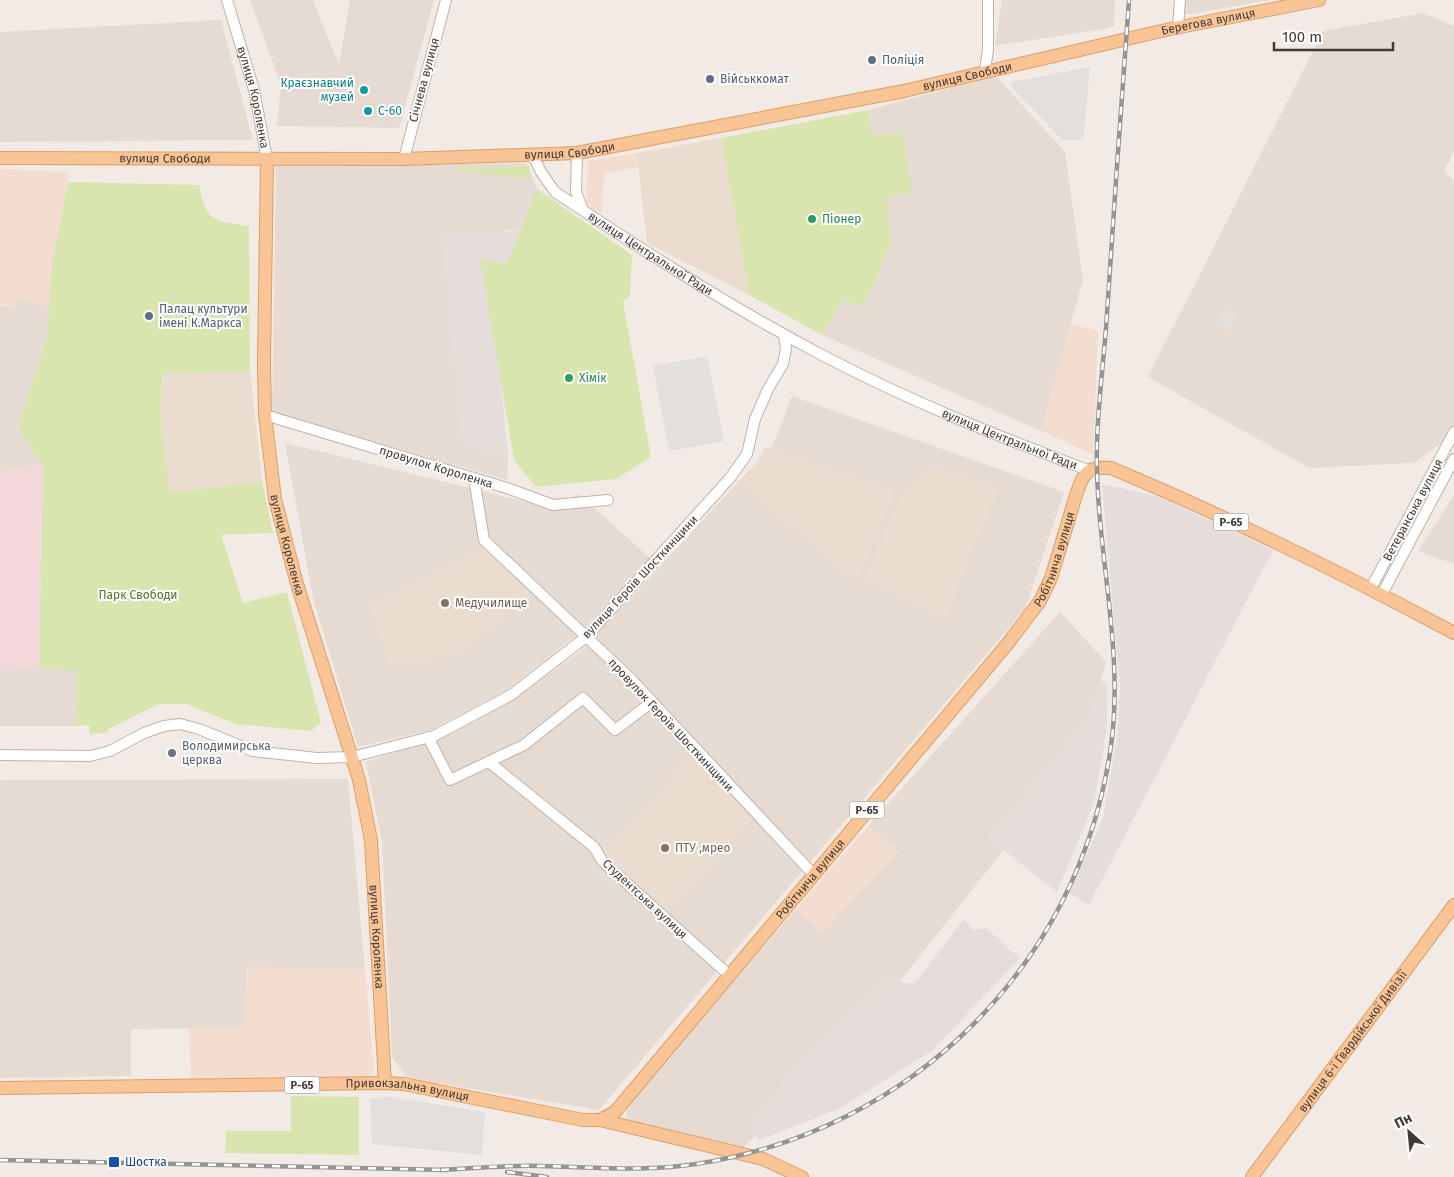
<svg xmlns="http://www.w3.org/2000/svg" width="1454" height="1177" viewBox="0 0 1454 1177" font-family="'Fira Sans',sans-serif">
  <rect width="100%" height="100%" fill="#f2ebe5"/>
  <g fill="#e5dbd3">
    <polygon points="250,0 313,0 339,65 350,0 434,0 399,128 277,126 281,85"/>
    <polygon points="1002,0 1115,0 1114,27 995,46"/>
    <polygon points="1185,0 1271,0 1184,15"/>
    <polygon points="1423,13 1454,26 1454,151 1444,171 1454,180 1454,429 1451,436 1414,463 1309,468 1148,377 1323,31"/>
    <polygon points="221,20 253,140 0,142 0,32"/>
    <polygon points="996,76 1065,152 1083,280 1041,431 822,335 843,300 864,307 892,240 868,110"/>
    <polygon points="526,163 537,189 522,231 503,230 462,445 508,456 507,480 272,412 276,166"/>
    <polygon points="18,297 49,306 47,338 18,428 43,465 0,471 0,305 13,309"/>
    <polygon points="792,396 1064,492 1025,609 599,1110 407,1078 392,1057 382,842 366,762 454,733 511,701 581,651 773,445"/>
    <polygon points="285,443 551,508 579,494 650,558 583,630 505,691 431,730 358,747 313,598"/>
    <polygon points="1454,495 1454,564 1418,551"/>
    <polygon points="1060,612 1106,662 1081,752 881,1005 744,1147 628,1121 625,1108 796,909 823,932 898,852 868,826"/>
    <polygon points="39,668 78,670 75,726 0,726 0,670"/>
    <polygon points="348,779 365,970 247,967 244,1028 131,1029 131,1076 0,1078 0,780"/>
  </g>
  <g fill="#f3dcd0">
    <polygon points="637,153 638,168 604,173 602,214 586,205 588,161"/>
    <polygon points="0,169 69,172 52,261 49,306 18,297 13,309 0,303"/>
    <polygon points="1071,324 1098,331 1093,454 1041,431"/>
    <polygon points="868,826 898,852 822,933 796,909"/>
    <polygon points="247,967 365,970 374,1071 368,1078 191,1079 189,1029 243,1028"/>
  </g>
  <g fill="#e4ddda">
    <polygon points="522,231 494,310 508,456 462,445 441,232"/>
    <polygon points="1102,484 1157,496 1273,550 1089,905 1069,893 1103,818 1117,738 1120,688"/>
    <polygon points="1098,680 1107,683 1107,729 1094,803 1057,892 988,838 1089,717"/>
    <polygon points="964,919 973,930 986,928 1020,958 933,1050 839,1109 759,1140 749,1126 798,1065 887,979 914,984"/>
  </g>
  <g fill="#eadccf">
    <polygon points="721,138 749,295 647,243 637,153"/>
    <polygon points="250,372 262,481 170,493 160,412 163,374"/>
    <polygon points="766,447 896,491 856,581 742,484"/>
    <polygon points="936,466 998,489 944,619 865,579 900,496"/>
    <polygon points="483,547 529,590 529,599 454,655 390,664 370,605"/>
    <polygon points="693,756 753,820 665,910 601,853"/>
  </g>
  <polygon fill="#f2d8db" points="43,465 39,668 0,670 0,471"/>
  <g fill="#d9e5af">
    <polygon points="868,110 873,136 903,133 912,193 886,197 892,240 864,307 843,300 822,335 749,295 721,138"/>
    <polygon points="530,166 529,178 457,172 457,168"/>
    <path d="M68,182l131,3c7,38 16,36 50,41l1,146 -87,2 -3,38 10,81 92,-12 11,52 -52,2 22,68 44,-11 34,131 -10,8 -75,-7 -50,-20h-27l-51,25 -1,4 -17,1 -1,-9 -14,1 3,-55 -39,-3 4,-203 -25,-37 29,-90 5,-77z"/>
    <polygon points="537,189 632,255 630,296 623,301 651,457 616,479 536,487 514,460 480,258 507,264"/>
    <polygon points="291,1096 359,1097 359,1155 225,1153 226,1131 291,1131"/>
  </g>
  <g fill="#e2dfdd">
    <polygon points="1090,67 1083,140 1062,140 1011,86 1011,82"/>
    <polygon points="1224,306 1238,315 1226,332 1216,326"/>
    <polygon points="707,356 724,441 669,451 653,366"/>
    <polygon points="389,1097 485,1112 482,1155 372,1144 370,1099"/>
  </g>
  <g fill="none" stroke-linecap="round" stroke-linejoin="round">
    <defs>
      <g id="minor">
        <path id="s1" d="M227,0l27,90 13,69"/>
        <polyline points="1178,27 1180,0"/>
        <polyline points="985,71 988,49 988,0"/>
        <polyline points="577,153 576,192 582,208"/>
        <path id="s2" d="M533,156l8,16 14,20c86,57 174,114 265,162 87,46 177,82 268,116"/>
        <polyline points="404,159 446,0"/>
        <polyline points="265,415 507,488 553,505 608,500"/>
        <polyline points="474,478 484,540 631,679 813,874"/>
        <polyline points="1371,588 1454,432"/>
        <polyline points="1382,594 1454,459"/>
        <polyline points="428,737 450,780 524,745 583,698 615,730 652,702"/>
        <polyline points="0,755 90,756 110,751 144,733 164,726 180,724 199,729 253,751 317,758 352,757 434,736 511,695 586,637 730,478 747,454 755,419 768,389 783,364 786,349 784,335"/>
        <polyline points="489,762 594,847 603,862 729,975"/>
      </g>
      <g id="major">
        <path id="s3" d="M0,158l404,1 173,-6 327,-62 266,-62 149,-29"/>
        <path id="s4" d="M267,159l-3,205 1,51 10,84 22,85 62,196 12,60 14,243"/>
        <path id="s5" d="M0,1088l385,-5 19,1 179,36h17l163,39 39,18"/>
        <path id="s6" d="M600,1120l15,-8 394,-470 31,-41 11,-23 26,-86c7,-21 12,-26 34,-24 117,49 231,105 343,165"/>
        <path id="s7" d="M1252,1177l202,-272"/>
      </g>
    </defs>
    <use href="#minor" stroke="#bfb3ab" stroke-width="12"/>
    <use href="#major" stroke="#de9d66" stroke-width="14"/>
    <use href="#minor" stroke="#fff" stroke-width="10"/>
    <use href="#major" stroke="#fac596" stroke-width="12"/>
    <defs>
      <g id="rail">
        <polyline points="0,1160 447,1170"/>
        <path d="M441,1170c33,-2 66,-5 99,-4 52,1 104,6 156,-2 217,-33 384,-200 415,-418 14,-101 -17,-202 -14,-303 1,-38 6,-77 9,-115 7,-109 15,-219 23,-328"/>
        <polyline points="507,1172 547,1177"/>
      </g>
    </defs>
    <use href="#rail" stroke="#949494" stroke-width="4.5"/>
    <use href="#rail" stroke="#fff" stroke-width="2.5" stroke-dasharray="8" stroke-linecap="butt"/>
  </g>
  <g fill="#5c6f8a" stroke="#fff" stroke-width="2">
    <circle cx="872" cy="60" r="5"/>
    <circle cx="710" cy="79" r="5"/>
    <circle cx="149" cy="316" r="5"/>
  </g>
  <g fill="#0f9aa8" stroke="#fff" stroke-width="2">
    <circle cx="364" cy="90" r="5"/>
    <circle cx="368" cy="111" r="5"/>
  </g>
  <g fill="#2e9e5b" stroke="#fff" stroke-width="2">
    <circle cx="812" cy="219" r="5"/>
    <circle cx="569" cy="378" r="5"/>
  </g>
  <g fill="#8d6e63" stroke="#fff" stroke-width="2">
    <circle cx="445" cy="603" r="5"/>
    <circle cx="665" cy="848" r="5"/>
  </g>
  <circle fill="#6b7280" stroke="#fff" stroke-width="2" cx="172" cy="753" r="5"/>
  <rect fill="#1a4fb4" stroke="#fff" stroke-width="2" x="108" y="1156" width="12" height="12" rx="2.5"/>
  <g text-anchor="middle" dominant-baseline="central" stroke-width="4" stroke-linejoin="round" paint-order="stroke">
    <g fill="#fff" stroke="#7c7572" stroke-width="1">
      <rect x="1213.5" y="513.5" width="35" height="17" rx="4"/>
      <rect x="849.5" y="801.5" width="35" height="17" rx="4"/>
      <rect x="284.5" y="1076.5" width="35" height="17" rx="4"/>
    </g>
    <g font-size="11" font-weight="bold" fill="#443a35">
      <text x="1231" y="522">Р-65</text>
      <text x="867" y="810">Р-65</text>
      <text x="302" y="1085">Р-65</text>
    </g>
    <g font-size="12" fill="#443a35" stroke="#fff">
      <text stroke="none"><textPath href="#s3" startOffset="1222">Берегова вулиця</textPath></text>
      <text stroke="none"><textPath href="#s3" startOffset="975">вулиця Свободи</textPath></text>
      <text transform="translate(424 80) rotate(-75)">Січнева вулиця</text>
      <text stroke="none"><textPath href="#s1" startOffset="101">вулиця Короленка</textPath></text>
      <text stroke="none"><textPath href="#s3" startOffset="570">вулиця Свободи</textPath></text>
      <text stroke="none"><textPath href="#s3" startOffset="165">вулиця Свободи</textPath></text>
      <text stroke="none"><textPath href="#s2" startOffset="156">вулиця Центральної Ради</textPath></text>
      <text stroke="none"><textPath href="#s2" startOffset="561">вулиця Центральної Ради</textPath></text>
      <text transform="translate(436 467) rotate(17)">провулок Короленка</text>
      <text transform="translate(1413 510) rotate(-62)">Ветеранська вулиця</text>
      <text stroke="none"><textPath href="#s4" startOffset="388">вулиця Короленка</textPath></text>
      <text stroke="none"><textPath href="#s6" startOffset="726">Робітнича вулиця</textPath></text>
      <text transform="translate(640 577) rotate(-47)">вулиця Героїв Шосткинщини</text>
      <text transform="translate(671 725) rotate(47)">провулок Героїв Шосткинщини</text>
      <text stroke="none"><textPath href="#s6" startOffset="321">Робітнича вулиця</textPath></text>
      <text transform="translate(645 899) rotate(43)">Студентська вулиця</text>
      <text stroke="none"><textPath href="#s4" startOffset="792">вулиця Короленка</textPath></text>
      <text stroke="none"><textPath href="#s7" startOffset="169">вулиця 6-ї Гвардійської Дивізії</textPath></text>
      <text stroke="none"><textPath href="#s5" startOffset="408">Привокзальна вулиця</textPath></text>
    </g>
    <g font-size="12" fill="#4e5e75" stroke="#fff" text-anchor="start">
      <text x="882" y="60">Поліція</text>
      <text x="720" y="79">Військкомат</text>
      <text x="159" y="309">Палац культури<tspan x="159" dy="14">імені К.Маркса</tspan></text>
    </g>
    <g font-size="12" fill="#0d838f" stroke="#fff" text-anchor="end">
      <text x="354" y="83">Краєзнавчий<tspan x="354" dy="14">музей</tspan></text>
      <text x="378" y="111" text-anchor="start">С-60</text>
    </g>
    <g font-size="12" fill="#27864d" stroke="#fff" text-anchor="start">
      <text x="822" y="219">Піонер</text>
      <text x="579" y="378">Хімік</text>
    </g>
    <g font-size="12" fill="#57722b" stroke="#fff">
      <text x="138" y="595">Парк Свободи</text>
    </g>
    <g font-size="12" fill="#785e54" stroke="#fff" text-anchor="start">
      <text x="455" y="603">Медучилище</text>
      <text x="675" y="848">ПТУ ,мрео</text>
    </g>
    <g font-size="12" fill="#5b616d" stroke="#fff" text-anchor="start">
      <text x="182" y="746">Володимирська<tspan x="182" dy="14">церква</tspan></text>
    </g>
    <g font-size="12" fill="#164399" stroke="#fff" text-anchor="start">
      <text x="125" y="1162">Шостка</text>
    </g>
  </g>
  <g transform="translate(1409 1132) rotate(333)" stroke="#ffffff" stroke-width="4" paint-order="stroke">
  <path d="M0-4L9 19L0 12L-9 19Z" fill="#443a35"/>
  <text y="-8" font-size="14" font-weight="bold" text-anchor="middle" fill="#443a35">Пн</text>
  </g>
  <path d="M1274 42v8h119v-8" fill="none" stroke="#443a35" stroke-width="2.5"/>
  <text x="1282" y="42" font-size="15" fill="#443a35" stroke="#ffffff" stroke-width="4" paint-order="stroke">100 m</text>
</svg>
